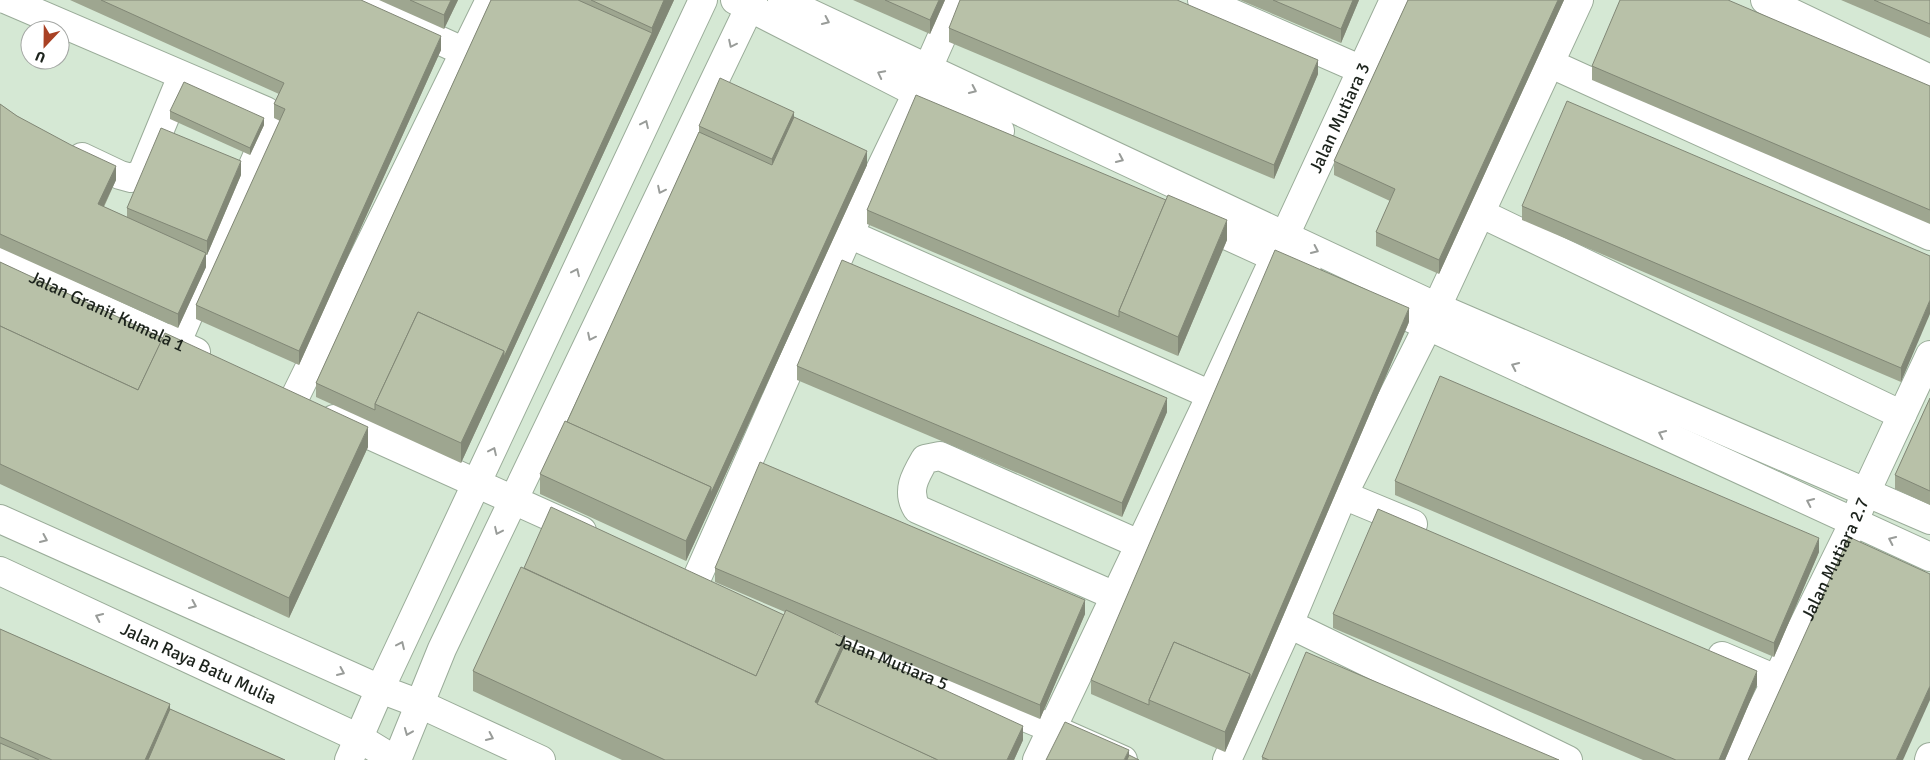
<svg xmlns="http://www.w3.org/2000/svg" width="1930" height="760" viewBox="0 0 1930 760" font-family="Signika,sans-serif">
  <rect width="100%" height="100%" fill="#d5e8d4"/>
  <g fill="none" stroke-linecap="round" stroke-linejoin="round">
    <defs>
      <g id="minor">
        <polyline points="7,0 266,111 272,118 270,126 177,342"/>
        <polyline points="350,0 465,52"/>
        <polyline points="735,0 917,93 1000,131"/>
        <polyline points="782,0 1437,307 1930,520"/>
        <polyline points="1202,0 1362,70"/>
        <polyline points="1765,0 1930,79"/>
        <polyline points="1549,63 1930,236"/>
        <polyline points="82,157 120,175 131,178 142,173 182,76"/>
        <polyline points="1480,213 1902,415"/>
        <polyline points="1193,220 1307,272"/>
        <polyline points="849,234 1211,395"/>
        <path id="s1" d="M0,262l196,90"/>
        <polyline points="1376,302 1930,557"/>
        <polyline points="293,401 490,0"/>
        <polyline points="334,419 582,531"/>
        <polyline points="1343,495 1413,524"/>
        <polyline points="0,519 380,689 420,704 541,760"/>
        <path id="s2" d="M0,571l359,167 36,22"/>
        <polyline points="696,580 849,234 917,93 958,0"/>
        <path d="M1115,596l-198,-87c-11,-18 -2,-33 8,-50l15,-3 199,88"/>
        <polyline points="1289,624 1568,760"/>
        <path id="s3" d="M810,628l241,100 72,32"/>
        <polyline points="1722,656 1776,679"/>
        <polyline points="349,760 380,689 703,0"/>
        <polyline points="397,760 442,649 753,0"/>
        <path id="s4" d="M1037,760l174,-365 183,-395"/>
        <polyline points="1227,760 1289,624 1343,495 1428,326 1579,0"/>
        <path id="s5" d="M1737,760l117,-238 12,-30 64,-137"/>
        <polyline points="1929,760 1930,757"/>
      </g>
    </defs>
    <use href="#minor" stroke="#9aac99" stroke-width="30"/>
    <use href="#minor" stroke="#fff" stroke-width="28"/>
  </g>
  <g fill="#9ea690">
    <polygon points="70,0 361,0 441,50 299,365 196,319 196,305 280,121 274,118 274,104 279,94"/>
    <polygon points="379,0 458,0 444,29"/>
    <polygon points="491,0 674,0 461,463 316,397 316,383"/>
    <polygon points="853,0 945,0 930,34"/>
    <polygon points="1240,0 1359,0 1341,43"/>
    <polygon points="1408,0 1564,0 1439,274 1376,246 1376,232 1390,201 1334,175 1334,161"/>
    <polygon points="1841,0 1930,0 1930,38"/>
    <polygon points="949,28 1318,74 1274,179 949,42"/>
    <polygon points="1592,66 1930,86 1930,224 1592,80"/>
    <polygon points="0,104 17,116 116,180 104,207 127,217 127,208 241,175 207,255 206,255 206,267 178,328 0,248"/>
    <polygon points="170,111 264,125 250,155 170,119"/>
    <polygon points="794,117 867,165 686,561 540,494 540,474 567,422 699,132 699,126"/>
    <polygon points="1522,206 1930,256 1901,382 1522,220"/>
    <polygon points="867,210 1227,240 1178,356 867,224"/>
    <polygon points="0,262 368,447 289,618 0,484"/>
    <polygon points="1409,322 1225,752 1091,694 1091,680"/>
    <polygon points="797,366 1167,412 1122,517 797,380"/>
    <polygon points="1930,398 1930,505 1895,489 1895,475"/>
    <polygon points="1395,481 1819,552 1774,657 1395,495"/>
    <polygon points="524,568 784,615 785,612 715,582 715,568 1085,614 1040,719 833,632 845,644 1023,740 1014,760 622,760 473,691 473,671"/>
    <polygon points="1333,614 1757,685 1725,760 1643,760 1333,628"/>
    <polygon points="0,629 170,704 170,709 285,760 0,760"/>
    <polygon points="1262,757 1559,760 1262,760"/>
  </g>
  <g fill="#818776">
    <polygon points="451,0 458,0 444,29 444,15"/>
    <polygon points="664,0 674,0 461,463 461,443 652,33 652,28"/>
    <polygon points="939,0 945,0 930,34 930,20"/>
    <polygon points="1353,0 1359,0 1341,43 1341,29"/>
    <polygon points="1558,0 1564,0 1439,274 1439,260"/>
    <polygon points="441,36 441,50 299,365 299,351"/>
    <polygon points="1318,60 1318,74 1274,179 1274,165"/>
    <polygon points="794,112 794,131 772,179 772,159"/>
    <polygon points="264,118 264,125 250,155 250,148"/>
    <polygon points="867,151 867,165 686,561 686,541"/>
    <polygon points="241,161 241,175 207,255 207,241"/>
    <polygon points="116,166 116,180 98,218 98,204"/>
    <polygon points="1227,220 1227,240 1178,356 1178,337"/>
    <polygon points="206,253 206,267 178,328 178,314"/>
    <polygon points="1930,300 1930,314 1901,382 1901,368"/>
    <polygon points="1409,308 1409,322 1225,752 1225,732"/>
    <polygon points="1167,398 1167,412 1122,517 1122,503"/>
    <polygon points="368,427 368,447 289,618 289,598"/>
    <polygon points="1819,538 1819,552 1774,657 1774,643"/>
    <polygon points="1085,600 1085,614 1040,719 1040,705"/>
    <polygon points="845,638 845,658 820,711 815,702"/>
    <polygon points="1757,671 1757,685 1725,760 1719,760"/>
    <polygon points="1930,686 1930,700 1903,760 1896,760"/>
    <polygon points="170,704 170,723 154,760 145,760"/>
    <polygon points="1023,726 1023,740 1014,760 1007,760"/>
    <polygon points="1129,750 1129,760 1124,760"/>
  </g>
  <g fill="#b8c1a8" stroke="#818776">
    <polygon points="101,0 361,0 441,36 299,351 196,305 285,109 274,104 284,83"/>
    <polygon points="410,0 451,0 444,15"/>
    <polygon points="491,0 578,0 652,33 504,357 504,351 418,312 375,404 375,410 316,383"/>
    <polygon points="591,0 664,0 652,28"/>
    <polygon points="885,0 939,0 930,20"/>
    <polygon points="960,0 1177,0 1318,60 1274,165 949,28"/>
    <polygon points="1273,0 1353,0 1341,29"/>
    <polygon points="1408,0 1558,0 1439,260 1376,232 1395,189 1334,161"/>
    <polygon points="1620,0 1728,0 1930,86 1930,210 1592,66"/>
    <polygon points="1874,0 1930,0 1930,24"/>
    <polygon points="720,78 794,112 772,159 699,126"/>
    <polygon points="184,82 264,118 250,148 170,111"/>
    <polygon points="916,95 1166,200 1119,311 1119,317 867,210"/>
    <polygon points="1567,101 1930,256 1930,300 1901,368 1522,206"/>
    <polygon points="0,104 17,116 71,145 116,166 98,204 206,253 178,314 0,234"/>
    <polygon points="794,117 867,151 711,493 711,487 567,422 699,132 772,165"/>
    <polygon points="161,128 241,161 207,241 127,208"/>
    <polygon points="1168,195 1227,220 1178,337 1119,311"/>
    <polygon points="1275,250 1409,308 1250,680 1250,674 1174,642 1149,700 1149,705 1091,680"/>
    <polygon points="842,260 1167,398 1122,503 797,366"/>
    <polygon points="0,262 163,338 138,390 0,326"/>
    <polygon points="418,312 504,351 461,443 375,404"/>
    <polygon points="0,326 138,390 165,333 368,427 289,598 0,464"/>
    <polygon points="1440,376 1819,538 1774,643 1395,481"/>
    <polygon points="1930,398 1930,491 1895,475"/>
    <polygon points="565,421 711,487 686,541 540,474"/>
    <polygon points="760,462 1085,600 1040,705 715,568"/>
    <polygon points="551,507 784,615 756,676 524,568"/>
    <polygon points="1378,509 1757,671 1719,760 1676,760 1333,614"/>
    <polygon points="1849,537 1930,574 1930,686 1896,760 1748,760"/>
    <polygon points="521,567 756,676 786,610 845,638 815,702 938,760 665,760 473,671"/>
    <polygon points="0,629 170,704 145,760 52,760 0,737"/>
    <polygon points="1174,642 1250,674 1225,732 1149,700"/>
    <polygon points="845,644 1023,726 1007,760 938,760 817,704"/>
    <polygon points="1306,652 1559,760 1269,760 1262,757"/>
    <polygon points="170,709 285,760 148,760"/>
    <polygon points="1065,722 1129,750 1124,760 1046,760"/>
    <polygon points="0,743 39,760 0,760"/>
    <polygon points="1129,755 1139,760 1127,760"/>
  </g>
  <defs><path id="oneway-chevron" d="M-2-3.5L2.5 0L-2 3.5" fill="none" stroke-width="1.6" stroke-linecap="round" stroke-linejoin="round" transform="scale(1.25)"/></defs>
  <g stroke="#999c99">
    <use href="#oneway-chevron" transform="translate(826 21) rotate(25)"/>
    <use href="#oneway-chevron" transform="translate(732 44) rotate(116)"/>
    <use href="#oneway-chevron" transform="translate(881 74) rotate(-153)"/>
    <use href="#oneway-chevron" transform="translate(973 90) rotate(25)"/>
    <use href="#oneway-chevron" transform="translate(645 124) rotate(-65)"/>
    <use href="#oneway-chevron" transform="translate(1120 159) rotate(25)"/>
    <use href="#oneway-chevron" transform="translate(661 190) rotate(116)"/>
    <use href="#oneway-chevron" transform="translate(1315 250) rotate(25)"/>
    <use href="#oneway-chevron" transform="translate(576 272) rotate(-65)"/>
    <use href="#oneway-chevron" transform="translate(591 337) rotate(116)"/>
    <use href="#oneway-chevron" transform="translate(1515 366) rotate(-155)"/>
    <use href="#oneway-chevron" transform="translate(1662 434) rotate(-155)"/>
    <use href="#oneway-chevron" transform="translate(493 451) rotate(-65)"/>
    <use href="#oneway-chevron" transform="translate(1810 502) rotate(-155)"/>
    <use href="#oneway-chevron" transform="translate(498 531) rotate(115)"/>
    <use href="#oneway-chevron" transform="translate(44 539) rotate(24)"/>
    <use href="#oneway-chevron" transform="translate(1892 540) rotate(-155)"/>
    <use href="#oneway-chevron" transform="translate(193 605) rotate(24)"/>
    <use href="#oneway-chevron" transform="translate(99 617) rotate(-155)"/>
    <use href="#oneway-chevron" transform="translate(401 645) rotate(-65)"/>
    <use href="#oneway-chevron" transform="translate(341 672) rotate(24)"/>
    <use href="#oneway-chevron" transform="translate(408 732) rotate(112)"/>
    <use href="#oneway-chevron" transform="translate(490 737) rotate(25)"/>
  </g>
  <g text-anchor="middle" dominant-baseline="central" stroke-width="4" stroke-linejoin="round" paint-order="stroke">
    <g font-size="18" fill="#1c231c" stroke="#fff">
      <text stroke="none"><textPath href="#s4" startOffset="710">Jalan Mutiara 3</textPath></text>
      <text stroke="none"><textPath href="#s1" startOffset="118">Jalan Granit Kumala 1</textPath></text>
      <text stroke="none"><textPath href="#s5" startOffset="224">Jalan Mutiara 2.7</textPath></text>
      <text stroke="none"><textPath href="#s3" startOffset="89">Jalan Mutiara 5</textPath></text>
      <text stroke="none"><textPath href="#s2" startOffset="219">Jalan Raya Batu Mulia</textPath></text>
    </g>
  </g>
  <g transform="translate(45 45) rotate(202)"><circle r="24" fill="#ffffff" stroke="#a4a7a4"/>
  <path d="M0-4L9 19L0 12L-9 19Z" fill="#a94124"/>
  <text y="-8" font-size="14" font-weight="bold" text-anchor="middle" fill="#1c231c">U</text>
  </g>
</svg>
